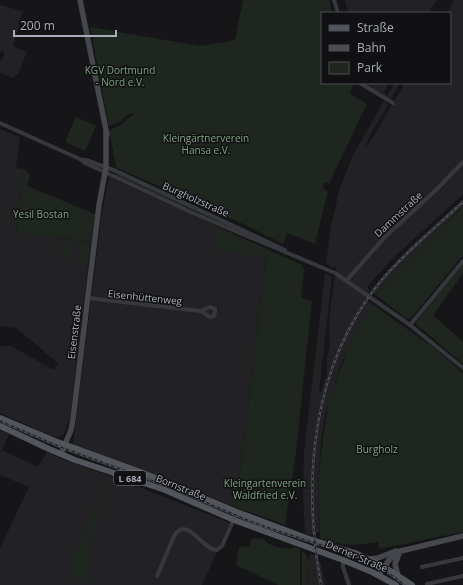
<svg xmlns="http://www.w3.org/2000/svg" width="463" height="585" viewBox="0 0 463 585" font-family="'Open Sans',sans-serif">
  <rect width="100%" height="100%" fill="#161618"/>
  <g fill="#222225">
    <polygon points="345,0 437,0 428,13 348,13"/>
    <polygon points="454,0 463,0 463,194 391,260 367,287 370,291 395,263 412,246 463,199 463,208 397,272 376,295 370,291 365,299 373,305 355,334 342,362 325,415 321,439 318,490 319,532 309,535 305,532 303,494 304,451 325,274 332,276 319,392 321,392 327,374 327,360 330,341 329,330 330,313 336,266 333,268 326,264 331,227 339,191 352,157 384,101 388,105 370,135 365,148 370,142 405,83 450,83 450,13 447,13"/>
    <polygon points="0,5 23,11 13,46 27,52 18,74 16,74 14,78 0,73 0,61 4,56 4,52 0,51"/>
    <polygon points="366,83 389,83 384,92 387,96 395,83 400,83 391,99 387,96 386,99"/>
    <polygon points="0,129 20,137 16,168 24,169 16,233 91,241 70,417 64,434 59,437 52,436 0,413 0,346 11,346 54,370 58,363 16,328 0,326"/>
    <polygon points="109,177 267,249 236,507 139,469 73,445 101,219"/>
    <polygon points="0,430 9,434 2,450 38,467 47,452 62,459 129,483 230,523 202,585 0,585 0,548 29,487 0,475"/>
    <polygon points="310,554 314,555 321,563 325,585 307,585 308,560"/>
  </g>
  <g fill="#1e261f">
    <polygon points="243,0 329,0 332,13 322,13 322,83 352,83 353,85 350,94 367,104 332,177 330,184 324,182 323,189 328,191 315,244 287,233 283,244 237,221 116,167 109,130 119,126 134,114 130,113 119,122 109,126 90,27 200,46 226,42 235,40"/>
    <polygon points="76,117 96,126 85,151 65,142"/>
    <polygon points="24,169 30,175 27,186 95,214 91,241 16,233"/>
    <polygon points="116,173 235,226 234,229 115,176"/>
    <polygon points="463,208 463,255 411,318 407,319 376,295 397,272"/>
    <polygon points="216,227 264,248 263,256 214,250"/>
    <polygon points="62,242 74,243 71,264 69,264 69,255 60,254"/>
    <polygon points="82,244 90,245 88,265 80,264 81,254 78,253 78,252 81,252"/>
    <polygon points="267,249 302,265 304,270 301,298 312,301 295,460 285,525 236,507"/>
    <polygon points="463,264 463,273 433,315 463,342 463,364 415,323"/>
    <path d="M373,305l61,43 29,25v159l-19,4 -1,-1 -1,1 -62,13 -2,-7c-24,4 -35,4 -58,-4l-2,-42 2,-34 8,-58 20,-55 7,-15z"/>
    <path d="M105,476l2,1 -3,18 -4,9 -9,35v24l-3,20c-8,-3 -15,-9 -18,-16l32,-76z"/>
    <path d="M260,538c4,1 5,3 8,5 6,5 15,4 22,6l6,-2 4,2v36h-22l-42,-20 3,-18 10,-1 3,-7z"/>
    <polygon points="302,551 306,554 308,561 307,585 302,585"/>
  </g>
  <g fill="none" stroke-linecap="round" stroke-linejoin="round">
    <g stroke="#37383d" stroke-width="4">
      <polyline points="334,0 338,13"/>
      <polyline points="360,83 393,103"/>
      <polyline points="0,123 82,160 85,163 195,214 335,273 410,325 463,368"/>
      <polyline points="83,160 86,160 116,171 285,250"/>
      <polyline points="347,280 384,238 436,190 463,162"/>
      <polyline points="88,298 201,311 210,307 215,309 215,311 214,316 210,317 201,311"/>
      <polyline points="410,325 463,261"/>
      <polyline points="343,560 343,567 349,585"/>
      <polyline points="422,567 463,558"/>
      <path d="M157,576l18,-42c14,-17 27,16 42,16l5,-4 15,-34"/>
      <polyline points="427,584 463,576"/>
    </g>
    <g stroke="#45474d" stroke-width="5.5">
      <polyline points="80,0 107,135"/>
      <polyline points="61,454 71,430 73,419 99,205 106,167 106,133"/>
      <polyline points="369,559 378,558 396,551"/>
      <polyline points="379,575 389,560 401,551 463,536"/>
      <polyline points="398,576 395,564 400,551"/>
    </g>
    <g stroke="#53555c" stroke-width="6">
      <polyline points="0,418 55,441 143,473 237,512 309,539 355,553 384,567 412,585"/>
      <polyline points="0,426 49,449 75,460 165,490 234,520 343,560 372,572 396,585"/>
    </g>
    <defs>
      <g id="rail">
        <polyline points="0,421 63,448 167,486 257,524 361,558 390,574 405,585"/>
        <path d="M321,585c-19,-104 -10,-218 59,-303 24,-29 55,-54 83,-80"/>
      </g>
    </defs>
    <use href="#rail" stroke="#4a4c52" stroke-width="2.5"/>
    <use href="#rail" stroke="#111113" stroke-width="1" stroke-dasharray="3" stroke-linecap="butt"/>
  </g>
  <g text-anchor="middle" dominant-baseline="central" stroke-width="3" stroke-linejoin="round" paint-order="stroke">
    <rect fill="#111113" stroke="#7b7e86" stroke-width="1" x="114" y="471" width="32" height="14" rx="3"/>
    <g font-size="9" font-weight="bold" fill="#a8adb8">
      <text x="130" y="478">L 684</text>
    </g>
    <g font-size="10" fill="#7fa381" stroke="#111113">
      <text x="120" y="70">KGV Dortmund<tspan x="120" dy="12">- Nord e.V.</tspan></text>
      <text x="206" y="138">Kleingärtnerverein<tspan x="206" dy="12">Hansa e.V.</tspan></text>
      <text x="41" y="214">Yesil Bostan</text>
      <text x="377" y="449">Burgholz</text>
      <text x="265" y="483">Kleingartenverein<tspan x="265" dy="12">Waldfried e.V.</tspan></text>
    </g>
    <g font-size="10" fill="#a8adb8" stroke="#111113">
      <text transform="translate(196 199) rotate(24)">Burgholzstraße</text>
      <text transform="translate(398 214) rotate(-43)">Dammstraße</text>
      <text transform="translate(145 297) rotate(6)">Eisenhüttenweg</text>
      <text transform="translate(74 332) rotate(-83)">Eisenstraße</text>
      <text transform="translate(181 487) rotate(22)">Bornstraße</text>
      <text transform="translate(357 556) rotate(23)">Derner Straße</text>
    </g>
  </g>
  <rect x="321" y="12" width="130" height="72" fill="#111113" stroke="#4d4f55"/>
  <rect x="329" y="25" width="20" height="6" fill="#53555c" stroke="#4d4f55"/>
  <text x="357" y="32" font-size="12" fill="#a8adb8">Straße</text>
  <rect x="329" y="45" width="20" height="6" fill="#4a4c52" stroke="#4d4f55"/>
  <text x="357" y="52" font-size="12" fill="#a8adb8">Bahn</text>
  <rect x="329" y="62" width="20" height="12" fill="#1e261f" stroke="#4d4f55"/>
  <text x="357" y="72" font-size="12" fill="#a8adb8">Park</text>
  <path d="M14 30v6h102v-6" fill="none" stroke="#a8adb8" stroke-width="2"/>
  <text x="20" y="30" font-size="12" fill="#a8adb8" stroke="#111113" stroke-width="3" paint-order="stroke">200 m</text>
</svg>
